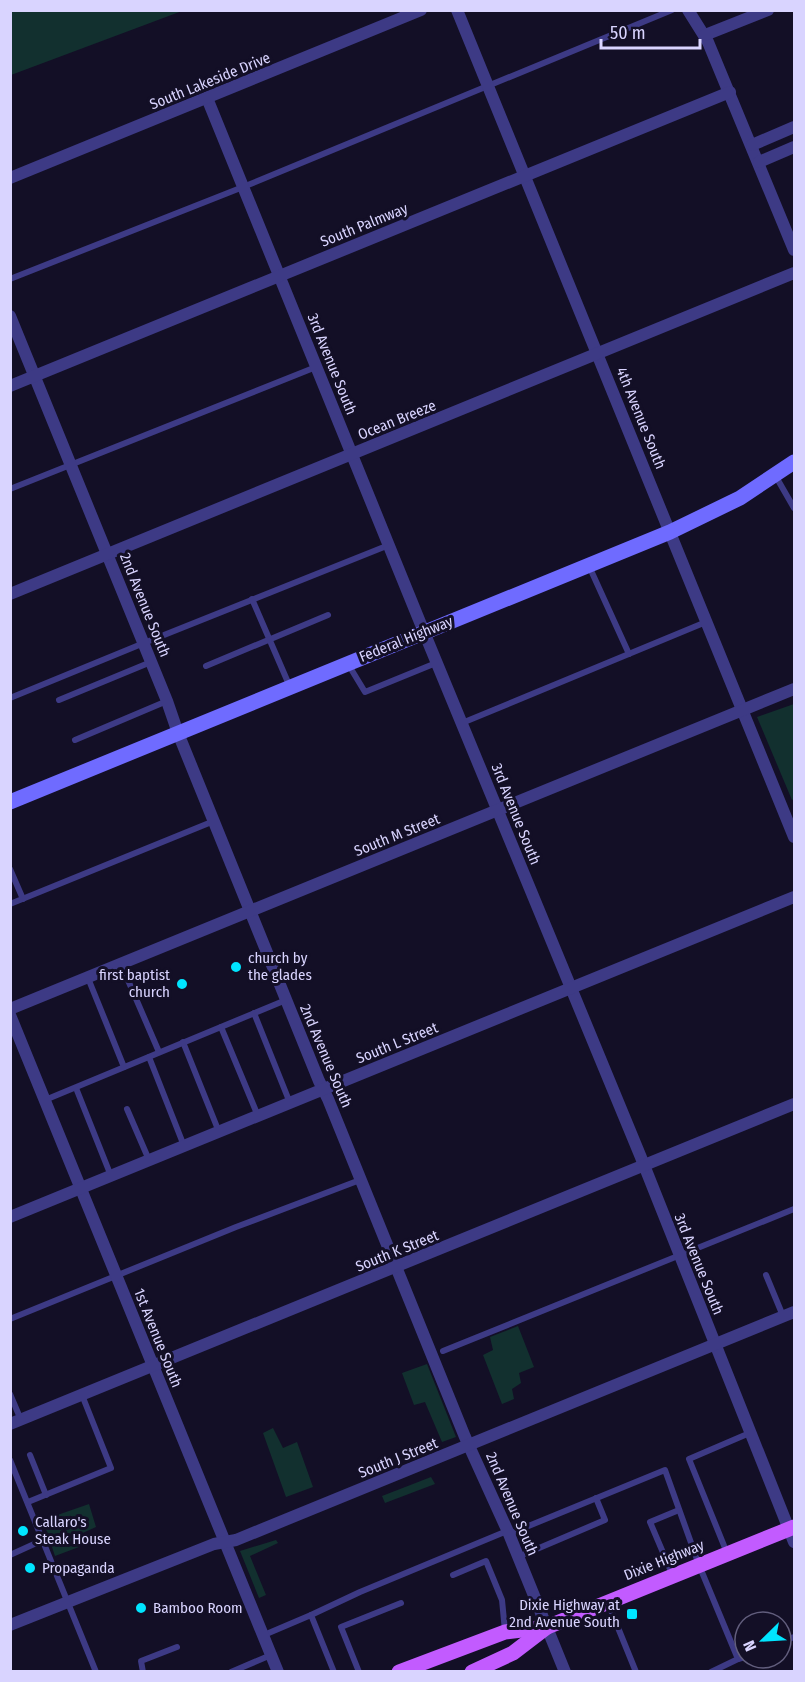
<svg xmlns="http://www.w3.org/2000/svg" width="805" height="1682" viewBox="0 0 805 1682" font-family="'Fira Sans Condensed',sans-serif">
  <rect width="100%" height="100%" fill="#130f26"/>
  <g fill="#12302f">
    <polygon points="11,10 182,10 182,11 11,75"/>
    <polygon points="794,704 794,799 792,800 757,717"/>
    <polygon points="518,1326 534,1367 519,1373 521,1383 512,1389 514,1399 502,1404 483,1355 493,1350 490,1337"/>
    <polygon points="427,1364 456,1437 442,1442 425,1402 414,1405 402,1373"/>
    <polygon points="273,1428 283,1448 297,1442 313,1487 286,1497 263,1433"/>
    <polygon points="431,1477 435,1484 385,1503 382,1496"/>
    <polygon points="89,1504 96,1527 76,1536 79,1547 55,1556 43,1520"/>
    <polygon points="276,1540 278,1543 250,1556 266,1595 259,1598 240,1551"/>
  </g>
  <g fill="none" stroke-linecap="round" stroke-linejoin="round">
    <g stroke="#3d3a85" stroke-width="6">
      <polyline points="10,279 243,187 672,10"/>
      <polyline points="775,475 794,508"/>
      <polyline points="10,489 316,367"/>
      <polyline points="589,566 629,654"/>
      <polyline points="252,599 290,687"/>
      <polyline points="348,664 365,692 436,663"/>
      <polyline points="206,666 328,615"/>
      <polyline points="10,698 144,643 389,545"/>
      <polyline points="59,700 151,662"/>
      <polyline points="462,723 706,622"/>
      <polyline points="75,740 167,701"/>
      <polyline points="10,869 23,899"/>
      <polyline points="10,904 214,821"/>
      <polyline points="121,964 159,1052"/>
      <polyline points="88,978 124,1067"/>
      <polyline points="254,1013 290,1103"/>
      <polyline points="221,1027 258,1116"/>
      <polyline points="183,1042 219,1132"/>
      <polyline points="149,1057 184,1146"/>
      <polyline points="76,1088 111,1176"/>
      <polyline points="45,1100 286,1000"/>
      <polyline points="127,1109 149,1160"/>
      <polyline points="766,1275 783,1316"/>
      <polyline points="10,1319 236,1227 360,1180"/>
      <polyline points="443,1351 794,1209"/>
      <polyline points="10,1394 21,1420"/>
      <polyline points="30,1455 46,1495"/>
      <polyline points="10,1460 96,1672"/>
      <polyline points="28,1502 111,1468 82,1395"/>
      <polyline points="509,1534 665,1470 699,1565 738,1659 745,1657"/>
      <polyline points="727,1553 689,1459 752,1432"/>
      <polyline points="10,1555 43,1540"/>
      <polyline points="518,1557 605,1520 596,1498"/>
      <polyline points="453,1575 486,1561 502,1600 505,1631"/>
      <polyline points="673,1576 650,1522 679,1510"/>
      <polyline points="608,1603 636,1672"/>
      <polyline points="311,1615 360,1592 507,1531"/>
      <polyline points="264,1635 311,1615 334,1672"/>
      <polyline points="781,1642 794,1637"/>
      <polyline points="143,1672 141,1661 177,1647"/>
      <polyline points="231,1672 271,1655"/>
      <polyline points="359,1672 341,1627 401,1603"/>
      <polyline points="711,1672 738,1659"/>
    </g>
    <g stroke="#3d3a85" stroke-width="12">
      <polyline points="457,10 794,837"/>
      <polyline points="688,10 708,42 794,250"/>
      <polyline points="705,35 768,10"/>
      <polyline points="207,98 424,632 640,1155 794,1542"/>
      <polyline points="752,145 794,127"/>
      <polyline points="759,162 794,147"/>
      <polyline points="10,178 421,10"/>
      <polyline points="10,316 167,701 178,733 319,1081 328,1099 465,1437 509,1534 565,1672"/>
      <polyline points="10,386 730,92"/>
      <polyline points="10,594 794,273"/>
      <polyline points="10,1009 794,689"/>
      <polyline points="10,1015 278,1672"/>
      <polyline points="10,1217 794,897"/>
      <polyline points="10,1424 794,1104"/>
      <polyline points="10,1625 214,1544 236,1540 794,1312"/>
    </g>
    <polyline stroke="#6f6bff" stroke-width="15" points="10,802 670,532 740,498 794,462"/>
    <g stroke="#c25bff" stroke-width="15">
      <polyline points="399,1672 505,1632 547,1627 794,1527"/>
      <polyline points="472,1672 513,1653 547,1627"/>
    </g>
  </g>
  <g fill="#00e5ff" stroke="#130f26" stroke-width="2">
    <circle cx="236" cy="967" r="6"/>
    <circle cx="182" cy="984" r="6"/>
    <circle cx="23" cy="1531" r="6"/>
    <circle cx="30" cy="1568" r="6"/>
    <circle cx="141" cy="1608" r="6"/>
    <rect x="626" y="1608" width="12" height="12" rx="3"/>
  </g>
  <g text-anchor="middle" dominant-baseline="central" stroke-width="6" stroke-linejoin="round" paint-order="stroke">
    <g font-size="15" fill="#d9d4ff" stroke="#130f26">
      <text transform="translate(210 81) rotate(-22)">South Lakeside Drive</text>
      <text transform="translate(364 225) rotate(-22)">South Palmway</text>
      <text transform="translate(332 364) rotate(68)">3rd Avenue South</text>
      <text transform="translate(641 418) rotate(68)">4th Avenue South</text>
      <text transform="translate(397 420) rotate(-22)">Ocean Breeze</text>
      <text transform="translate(145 605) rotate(68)">2nd Avenue South</text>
      <text transform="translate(406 639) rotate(-22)">Federal Highway</text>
      <text transform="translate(516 814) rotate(68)">3rd Avenue South</text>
      <text transform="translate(397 835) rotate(-22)">South M Street</text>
      <text transform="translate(397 1043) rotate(-22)">South L Street</text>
      <text transform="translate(326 1056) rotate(67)">2nd Avenue South</text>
      <text transform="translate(397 1251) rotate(-22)">South K Street</text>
      <text transform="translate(699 1264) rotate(68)">3rd Avenue South</text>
      <text transform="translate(158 1338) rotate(68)">1st Avenue South</text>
      <text transform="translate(398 1458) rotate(-22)">South J Street</text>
      <text transform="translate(512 1504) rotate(67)">2nd Avenue South</text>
      <text transform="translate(664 1560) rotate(-22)">Dixie Highway</text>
    </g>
    <g font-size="15" fill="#d9d4ff" stroke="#130f26" text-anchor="start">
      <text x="248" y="958">church by<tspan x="248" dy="17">the glades</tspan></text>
      <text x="170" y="975" text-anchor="end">first baptist<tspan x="170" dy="17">church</tspan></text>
      <text x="35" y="1522">Callaro's<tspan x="35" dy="17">Steak House</tspan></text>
      <text x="42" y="1568">Propaganda</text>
      <text x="620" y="1605" text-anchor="end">Dixie Highway at<tspan x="620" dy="17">2nd Avenue South</tspan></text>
      <text x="153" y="1608">Bamboo Room</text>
    </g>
  </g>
  <rect width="805" height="1682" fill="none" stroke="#d9d4ff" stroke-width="24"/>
  <g transform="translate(763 1640) rotate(246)"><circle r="28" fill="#130f26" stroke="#625e7d" stroke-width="1.5"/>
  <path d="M0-4.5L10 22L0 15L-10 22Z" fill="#00e5ff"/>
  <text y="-9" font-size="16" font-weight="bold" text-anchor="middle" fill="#d9d4ff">N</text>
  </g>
  <path d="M601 39v9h99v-9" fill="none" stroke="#d9d4ff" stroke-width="3"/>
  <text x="610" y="39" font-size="18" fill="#d9d4ff" stroke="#130f26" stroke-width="4.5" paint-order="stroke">50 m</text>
</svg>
